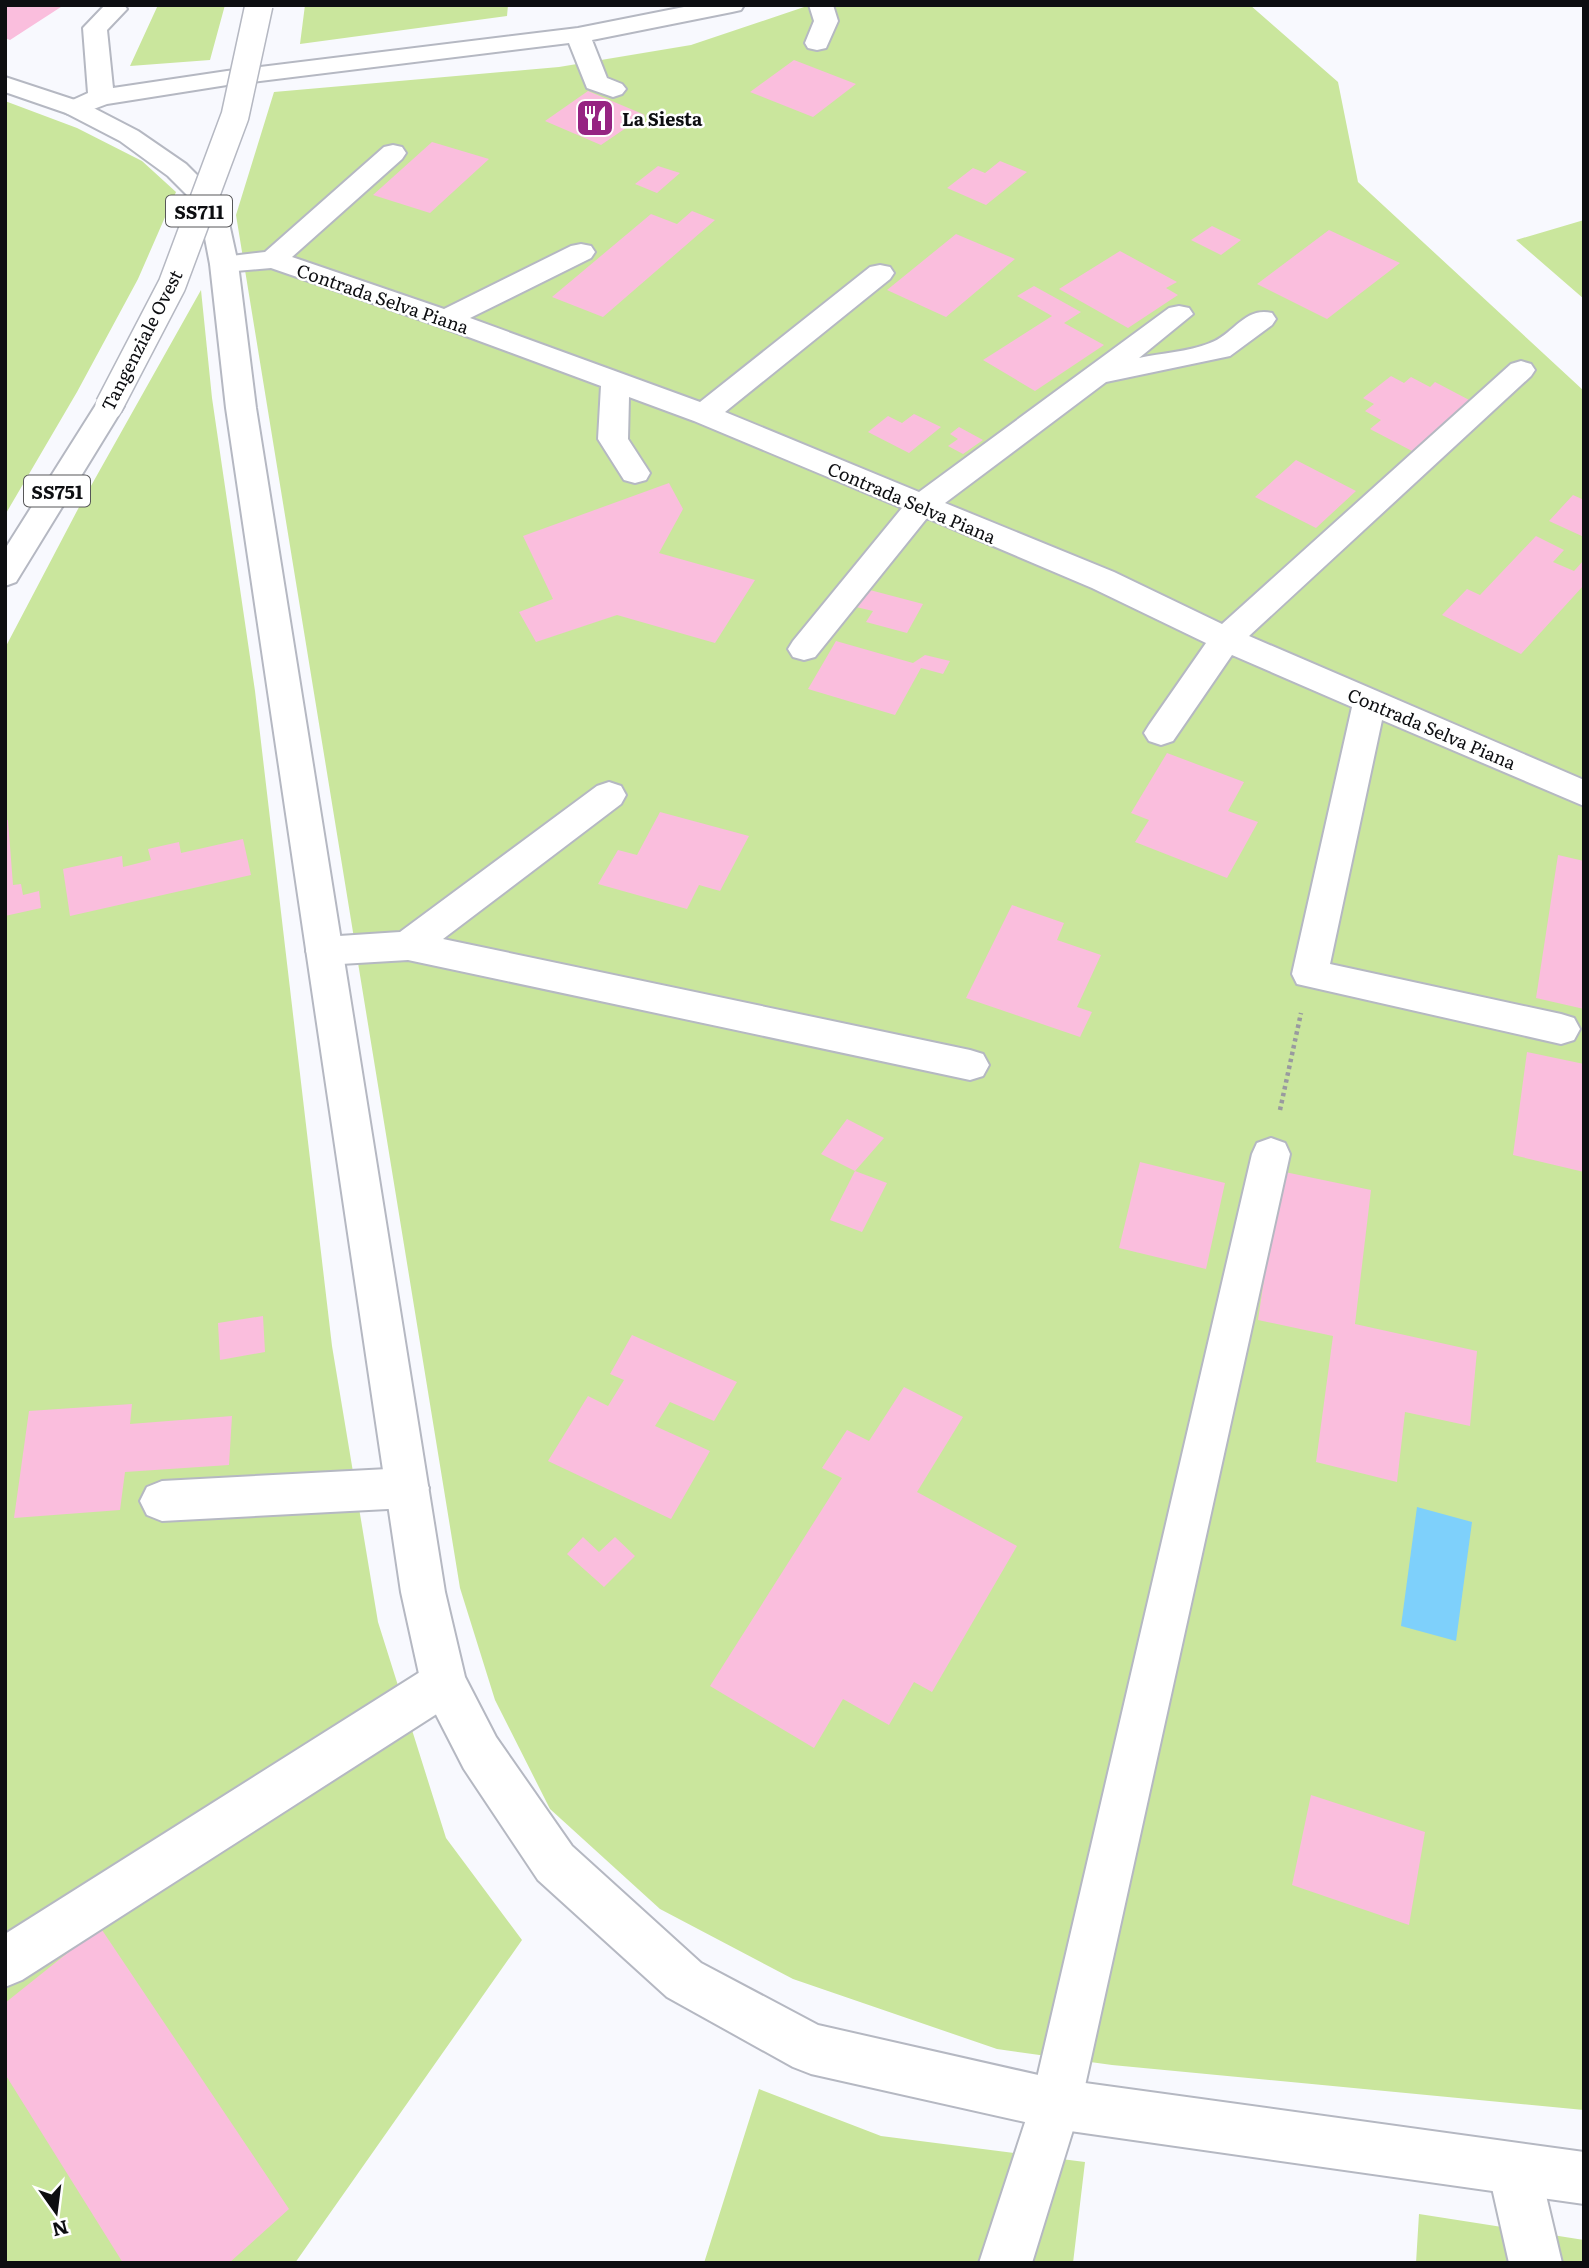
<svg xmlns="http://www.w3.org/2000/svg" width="1589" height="2268" viewBox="0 0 1589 2268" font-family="Literata,serif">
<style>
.green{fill:#cae69d}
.water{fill:#7ed0fb}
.building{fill:#fabedd}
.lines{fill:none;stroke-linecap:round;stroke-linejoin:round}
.minor-casing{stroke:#b5b8c2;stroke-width:4}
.major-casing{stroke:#b5b8c2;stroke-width:4}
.path{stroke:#999a9f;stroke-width:4.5;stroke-dasharray:3.5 3.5;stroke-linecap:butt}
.minor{fill:#fff;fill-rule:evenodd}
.major{fill:#fff;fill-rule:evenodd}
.major-bridge-casing{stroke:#b5b8c2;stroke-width:30;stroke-linecap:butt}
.major-bridge{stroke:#fff;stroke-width:27}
.labels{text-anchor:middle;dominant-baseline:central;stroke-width:5;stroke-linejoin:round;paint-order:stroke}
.far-poi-label{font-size:18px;font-weight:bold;fill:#0d0e11;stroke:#fff;text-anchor:start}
.far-street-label{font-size:18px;fill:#0d0e11;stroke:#fff}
.shield{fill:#fff;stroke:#565658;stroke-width:2}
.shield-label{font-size:19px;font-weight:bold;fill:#0d0e11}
</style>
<rect width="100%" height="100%" fill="#f8f9fe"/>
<path class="green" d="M158 5H225L210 60 130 66Z
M305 5H508L507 16 300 44Z
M810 5H1250L1338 82 1358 182 1584 391V2110L1112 2065 997 2049 793 1979 660 1909 550 1809 495 1700 460 1588 236 215 274 92 559 67 691 45Z
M5 101 77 128 142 161 176 192 138 279 77 392 5 515Z
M1584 220V299L1516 240Z
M201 290 212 398 255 691 332 1346 378 1622 446 1838 522 1940 295 2263H5V648L78 509Z
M759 2089 881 2136 1085 2162 1073 2263H704Z
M1419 2214 1584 2240V2263H1416Z"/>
<path class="water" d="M1417 1507 1472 1522 1456 1641 1401 1626Z"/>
<path class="building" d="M5 5H64L10 40 5 38Z
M794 60 856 84 813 117 750 92Z
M588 91 645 115 601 145 545 121Z
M432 142 489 159 430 213 373 195Z
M1000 161 1027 172 986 205 947 188 973 168 985 173Z
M658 166 680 173 657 193 635 184Z
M692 211 715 220 603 317 552 297 651 214 677 224Z
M1212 226 1241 240 1221 255 1191 240Z
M1329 230 1400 263 1327 319 1257 284Z
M956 234 1015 259 946 317 887 290Z
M1120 251 1177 282 1166 288 1178 295 1128 328 1059 289Z
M1034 286 1081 312 1064 323 1104 345 1035 391 983 360 1052 316 1017 296Z
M1391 376 1404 383 1411 377 1430 387 1435 382 1473 402 1412 451 1370 429 1381 420 1365 411 1374 404 1363 398Z
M914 414 941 427 909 453 868 432 888 416 902 423Z
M959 427 983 440 963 454 948 446 958 439 950 434Z
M1296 460 1356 491 1316 528 1255 497Z
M669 483 683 509 659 553 755 580 715 643 617 615 536 642 519 612 553 599 523 536Z
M1573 495 1584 500V537L1549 521Z
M1536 536 1564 550 1553 562 1574 571 1584 560V585L1521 654 1442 615 1467 589 1480 595Z
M866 589 923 604 907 633 866 622 873 611 856 607Z
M836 641 913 663 925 655 950 661 943 674 921 668 895 715 808 689Z
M1167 753 1244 782 1228 811 1258 822 1227 878 1135 842 1149 820 1131 813Z
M660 812 749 836 720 891 699 885 687 909 598 884 618 850 637 855Z
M5 820H8L13 885 21 884 23 895 39 891 41 908 5 916Z
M243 839 251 875 70 916 63 869 122 856 123 867 151 860 148 849 179 842 181 853Z
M1558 855 1584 861V1009L1536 998Z
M1012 905 1064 923 1057 940 1101 955 1077 1007 1092 1012 1080 1037 966 998Z
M1527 1052 1584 1064V1172L1513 1155Z
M847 1119 884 1138 855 1171 887 1183 862 1232 830 1220 855 1171 821 1154Z
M1140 1162 1225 1183 1206 1269 1119 1248Z
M1280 1171 1371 1190 1355 1324 1477 1351 1470 1426 1405 1412 1397 1482 1316 1462 1333 1336 1258 1320Z
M263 1316 265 1352 220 1360 218 1323Z
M632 1335 737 1382 714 1421 670 1402 655 1426 710 1451 671 1519 548 1461 588 1396 608 1406 624 1380 610 1374Z
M904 1387 963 1417 917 1492 1017 1546 932 1692 914 1682 889 1725 843 1699 814 1748 710 1686 842 1478 822 1468 847 1430 869 1441Z
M132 1404 130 1424 232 1416 229 1465 125 1472 120 1510 14 1518 29 1411Z
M583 1537 599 1552 615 1537 635 1556 604 1587 567 1554Z
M1311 1795 1425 1832 1409 1925 1292 1885Z
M100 1927 289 2209 229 2263H123L5 2074V2003Z"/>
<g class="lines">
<defs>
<path id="minor" d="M105 5H124L127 9 107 30 113 88 227 71 578 28 694 5H744L741 10 732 12 592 40 607 78 622 84 626 89 622 94 613 97 587 88 569 43 227 85 107 104 75 116 66 113 62 108 66 103 88 93 83 28Z
M809 5H833L838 21 826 48 817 50 808 48 805 43 814 21Z
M393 145 402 147 406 153 402 159 292 257 444 309 571 246 581 244 591 246 595 252 591 258 470 318 700 402 870 267 880 265 890 267 894 273 890 279 725 412 919 492 1169 308 1179 306 1189 308 1193 314 1139 358C1161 353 1188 352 1210 343 1233 335 1245 306 1272 313L1276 319 1272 325 1230 356 1106 382 945 503 1114 572 1222 624 1511 364 1521 361 1531 364 1535 370 1531 376 1249 636 1584 780V806L1382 720 1330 964 1561 1014 1574 1018 1580 1029 1574 1040 1561 1044 1297 984 1292 974 1352 707 1232 655 1173 741 1161 745 1149 741 1144 733 1149 725 1206 643 1092 588 927 518 815 657 804 660 793 657 788 649 793 641 902 508 694 421 629 397 628 439 650 473 646 480 635 483 624 480 598 439 601 386 436 325 271 268 224 272 214 270 210 264 214 258 265 252 384 147Z
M609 782 621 786 626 795 621 804 443 939 970 1050 983 1054 989 1065 983 1076 970 1080 408 960 324 965 311 961 306 951 311 941 324 937 400 932 597 786Z
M1271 1138 1285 1143 1290 1154 1081 2104 1032 2263H979L1031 2104 1252 1154 1257 1143Z
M407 1468 422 1474 429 1488 422 1502 407 1508 162 1521 147 1515 140 1501 147 1487 162 1481Z
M444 1661 460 1667 467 1683 460 1699 22 1980 5 1987V1934L428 1667Z
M1514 2144 1532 2152 1540 2170 1562 2263H1509L1488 2170 1496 2152Z"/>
<path id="major" d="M5 77 84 103 138 131 186 164 221 199 225 205 238 264 256 408 445 1592 465 1677 496 1737 572 1846 701 1963 818 2025 1056 2079 1584 2152V2204L1056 2129 811 2074 793 2067 667 1997 538 1880 464 1769 428 1699 421 1683 401 1592 226 408 210 264 199 207 168 176 120 141 66 113 5 92Z
M109 397 119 400 124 406 16 582 5 586V549L99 400Z"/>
</defs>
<use href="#minor" class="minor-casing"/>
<use href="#major" class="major-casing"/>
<path class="path" d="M1280 1110 1301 1013"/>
<use href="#minor" class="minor"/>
<use href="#major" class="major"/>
<defs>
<path id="major-bridge" d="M109 406 172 285 235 116 259 5"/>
</defs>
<use href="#major-bridge" class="major-bridge-casing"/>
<use href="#major-bridge" class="major-bridge"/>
</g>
<defs>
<symbol id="restaurant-square" viewBox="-11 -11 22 22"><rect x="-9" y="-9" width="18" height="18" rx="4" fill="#962482" stroke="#fff"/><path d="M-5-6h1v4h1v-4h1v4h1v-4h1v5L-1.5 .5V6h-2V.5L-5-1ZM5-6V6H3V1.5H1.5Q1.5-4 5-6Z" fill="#fff"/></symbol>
</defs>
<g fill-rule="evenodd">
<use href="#restaurant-square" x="573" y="96" width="44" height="44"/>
</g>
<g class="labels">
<g class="far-poi-label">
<text x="622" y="118">La Siesta</text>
</g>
<g class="far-street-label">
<text transform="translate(383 298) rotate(19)">Contrada Selva Piana</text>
<text transform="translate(141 340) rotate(-63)">Tangenziale Ovest</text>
<text transform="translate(912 502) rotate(23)">Contrada Selva Piana</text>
<text transform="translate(1432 728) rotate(23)">Contrada Selva Piana</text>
</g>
<g class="shield">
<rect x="166" y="195.5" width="66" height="31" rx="5"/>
<rect x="24" y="475.5" width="66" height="31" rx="5"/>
</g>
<g class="shield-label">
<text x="199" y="211">SS711</text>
<text x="57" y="491">SS751</text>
</g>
</g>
<rect width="1589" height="2268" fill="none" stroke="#0d0e11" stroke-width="14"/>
<g transform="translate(56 2212) rotate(166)" stroke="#ffffff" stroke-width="5" paint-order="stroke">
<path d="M0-5L12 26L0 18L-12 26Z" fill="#0d0e11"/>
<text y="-10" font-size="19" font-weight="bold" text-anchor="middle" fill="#0d0e11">N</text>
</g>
</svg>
